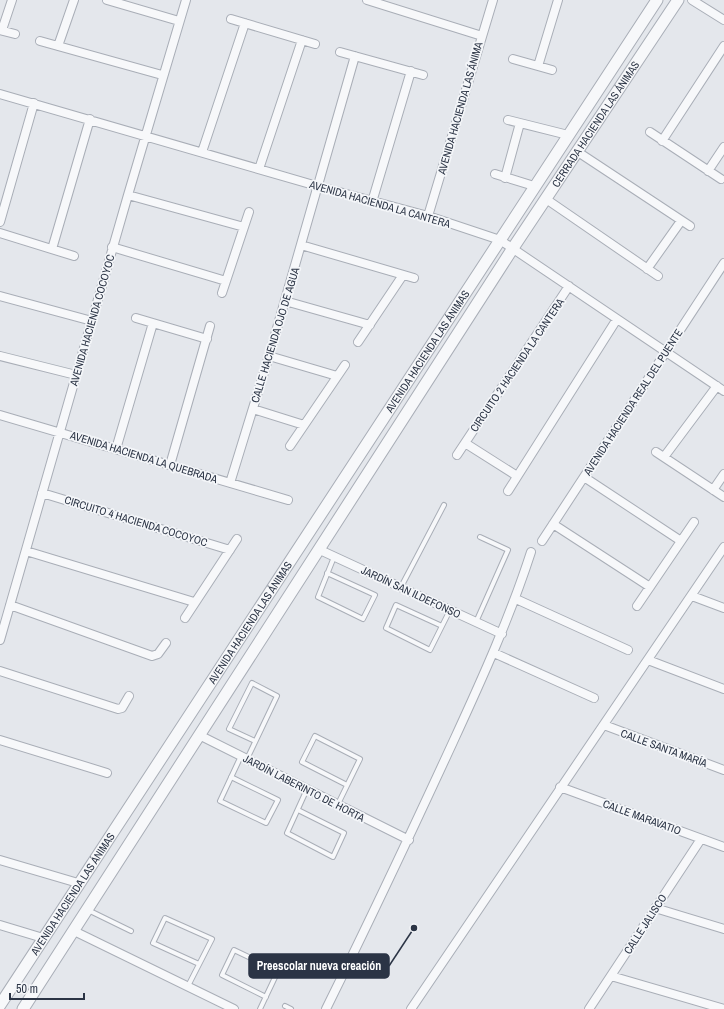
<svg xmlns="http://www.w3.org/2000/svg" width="724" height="1009" viewBox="0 0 724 1009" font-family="'Archivo Narrow',sans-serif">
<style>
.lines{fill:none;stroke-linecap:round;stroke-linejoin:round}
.service-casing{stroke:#a9aeb7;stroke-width:6}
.minor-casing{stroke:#a9aeb7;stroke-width:10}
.tertiary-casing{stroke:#a9aeb7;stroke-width:13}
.service{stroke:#f7f8fa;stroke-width:4}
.minor{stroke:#f7f8fa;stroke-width:8}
.tertiary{stroke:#f7f8fa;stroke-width:11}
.labels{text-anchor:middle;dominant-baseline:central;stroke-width:3.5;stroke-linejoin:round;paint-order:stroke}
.street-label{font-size:11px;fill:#2b3445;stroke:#f4f6f9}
.leader{fill:none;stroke:#2b3445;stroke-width:1.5}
.callout-dot{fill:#2b3445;stroke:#f4f6f9;stroke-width:1.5}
.callout{fill:#2b3445;stroke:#2b3445;stroke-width:1.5}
.callout-label{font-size:12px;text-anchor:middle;font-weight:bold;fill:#fff}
</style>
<rect width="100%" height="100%" fill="#e4e7ec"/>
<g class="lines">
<defs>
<path id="service" d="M327 573 375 595 363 619 318 597 334 557
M401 587 444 505
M476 622 508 550 480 537
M442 626 396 605 386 628 430 650 450 610
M247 759 277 696 252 683 229 729 255 741
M231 777 278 800 266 823 220 801 241 756
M338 804 360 759 315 736 302 762 347 785
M298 810 344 833 333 857 287 833 307 789
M88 910 131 931
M188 986 212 939 165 918 153 943 199 964
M285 1006 291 1009
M260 1009 278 971 234 950 222 975 266 997"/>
<path id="minor" d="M107 0 179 21
M367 0 482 36
M692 0 724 20
M231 19 315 44
M0 30 15 34
M2 30 12 0
M40 41 162 75
M58 46 74 0
M340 52 423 75
M513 59 552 70
M538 66 558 0
M0 94 317 186 428 216 500 240 724 391
M508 120 568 135
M650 132 721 179
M662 141 724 46
M202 152 245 23
M578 152 690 226
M259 169 302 40
M708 171 724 147
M495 174 534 186
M505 178 520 123
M128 195 244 227
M546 199 658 276
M372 202 411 71
M428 216 493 0
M0 222 34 103
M0 233 74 256
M301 245 414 278
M112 247 226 281
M52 249 90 119
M647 269 681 221
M222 293 249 212
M0 296 92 321
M285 301 370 325
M136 318 207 339
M358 342 403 275
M0 356 76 375
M269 356 337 376
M253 409 304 425
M0 415 288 500
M465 443 517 476
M290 446 345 365
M116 449 153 323
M656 452 724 497
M457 455 569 286
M664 457 717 386
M170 465 210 326
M584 477 681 541
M230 483 269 356 355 56
M713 490 724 474
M508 491 617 319
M42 493 230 550
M553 524 650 587
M542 541 724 263
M320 550 502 634
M26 551 194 602
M692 596 724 608
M516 599 628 650
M10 605 152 656 158 654 166 643
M637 606 694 522
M185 618 237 539
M0 640 128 195 186 0
M494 653 594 698
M648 660 724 689
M0 671 118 709 122 708 129 696
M604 725 724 770
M199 735 409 840
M0 740 107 773
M560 787 724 847
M0 860 78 883
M655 908 724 929
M0 925 43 938
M74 931 234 1009
M611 976 724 1009
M326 1009C370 920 412 831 453 742 482 679 510 617 531 552
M411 1009 724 547
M589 1009 701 839"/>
<g id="tertiary">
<path id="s1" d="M0 1005 657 0"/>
<path id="s2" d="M23 1009 513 248 678 0"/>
</g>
</defs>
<use href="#service" class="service-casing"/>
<use href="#minor" class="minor-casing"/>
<use href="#tertiary" class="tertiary-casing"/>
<use href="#service" class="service"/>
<use href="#minor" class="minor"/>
<use href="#tertiary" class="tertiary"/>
</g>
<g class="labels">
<g class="street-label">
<text transform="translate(460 108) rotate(-74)">AVENIDA HACIENDA LAS ÁNIMA</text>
<text stroke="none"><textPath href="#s2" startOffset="1054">CERRADA HACIENDA LAS ÁNIMAS</textPath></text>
<text transform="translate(380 204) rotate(16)">AVENIDA HACIENDA LA CANTERA</text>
<text transform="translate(92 320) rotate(-74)">AVENIDA HACIENDA COCOYOC</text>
<text transform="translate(275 335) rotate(-73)">CALLE HACIENDA OJO DE AGUA</text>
<text stroke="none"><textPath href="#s1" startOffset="781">AVENIDA HACIENDA LAS ÁNIMAS</textPath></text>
<text transform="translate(517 365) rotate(-56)">CIRCUITO 2 HACIENDA LA CANTERA</text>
<text transform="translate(633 402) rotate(-57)">AVENIDA HACIENDA REAL DEL PUENTE</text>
<text transform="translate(144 457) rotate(17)">AVENIDA HACIENDA LA QUEBRADA</text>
<text transform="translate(136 521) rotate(17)">CIRCUITO 4 HACIENDA COCOYOC</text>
<text transform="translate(411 592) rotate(25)">JARDÍN SAN ILDEFONSO</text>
<text stroke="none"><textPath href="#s1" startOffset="457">AVENIDA HACIENDA LAS ÁNIMAS</textPath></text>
<text transform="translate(664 748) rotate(20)">CALLE SANTA MARÍA</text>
<text transform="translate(304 788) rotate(27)">JARDÍN LABERINTO DE HORTA</text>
<text transform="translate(642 817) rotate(20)">CALLE MARAVATIO</text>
<text stroke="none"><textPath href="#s1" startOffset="133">AVENIDA HACIENDA LAS ÁNIMAS</textPath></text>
<text transform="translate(645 924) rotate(-57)">CALLE JALISCO</text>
</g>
</g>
<path class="leader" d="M414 928L389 966"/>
<circle class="callout-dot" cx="414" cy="928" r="4"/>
<rect class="callout" x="249" y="954" width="140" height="24" rx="4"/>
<g class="callout-label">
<text x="319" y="970">Preescolar nueva creación</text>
</g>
<path d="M10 993v6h74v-6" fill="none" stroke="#2b3445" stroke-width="2"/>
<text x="16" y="993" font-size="12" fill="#2b3445" stroke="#f4f6f9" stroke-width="3" paint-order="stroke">50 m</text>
</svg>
